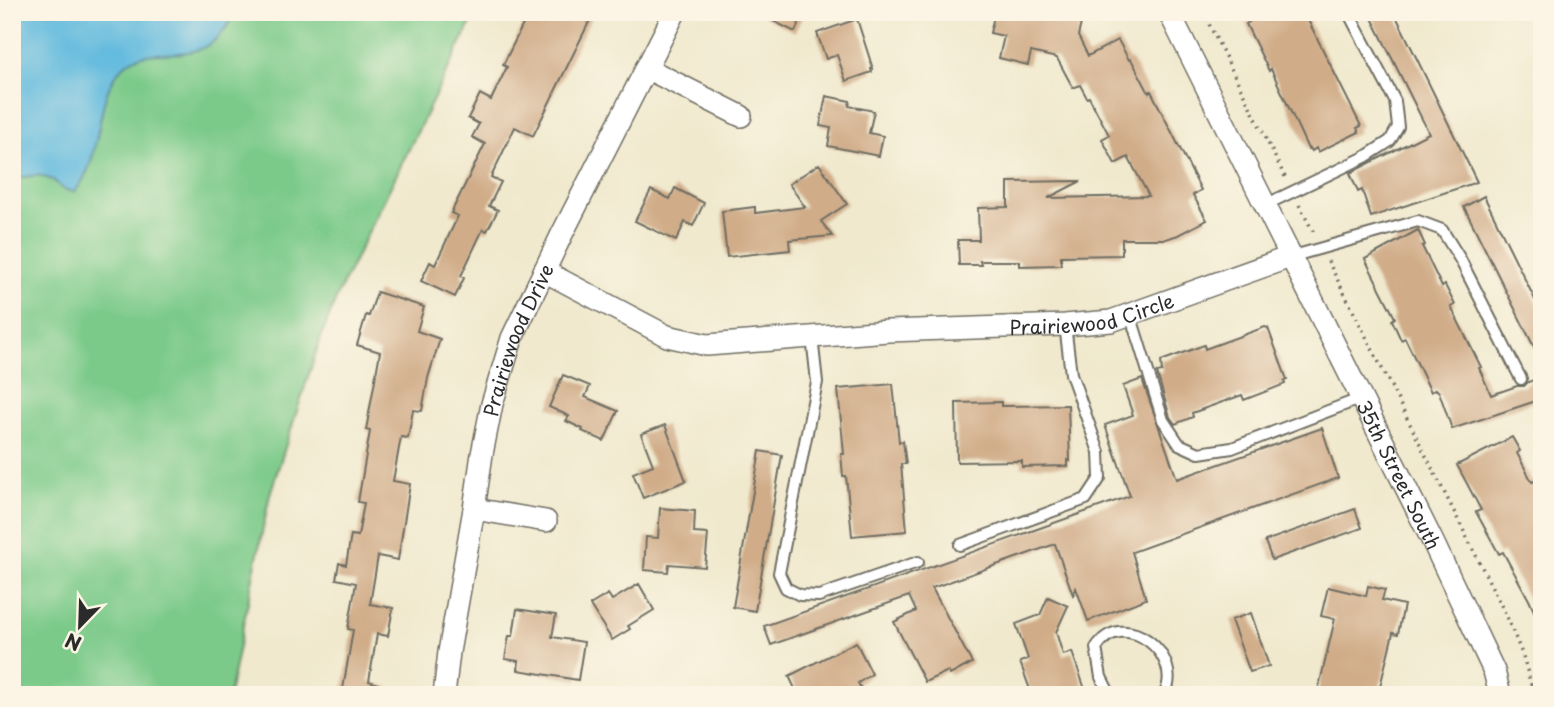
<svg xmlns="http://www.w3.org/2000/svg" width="1554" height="707" viewBox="0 0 1554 707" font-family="'Playpen Sans',sans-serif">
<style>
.green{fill:#7bca8a;stroke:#537a5a;stroke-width:2}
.water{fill:#61bade;stroke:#467284;stroke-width:2}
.building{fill:#d0ac88}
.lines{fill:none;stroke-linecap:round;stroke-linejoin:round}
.service-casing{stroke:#706e64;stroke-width:14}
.minor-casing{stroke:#706e64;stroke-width:24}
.path{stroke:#706e64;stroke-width:3.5;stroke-dasharray:2 5;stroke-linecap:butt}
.service{stroke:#fff;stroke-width:10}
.minor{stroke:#fff;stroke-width:21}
.labels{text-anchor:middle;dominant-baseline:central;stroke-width:7;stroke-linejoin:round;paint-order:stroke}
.street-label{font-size:19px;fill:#2b2b2b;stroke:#fcf5e5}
</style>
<rect width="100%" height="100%" fill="#fcf5e5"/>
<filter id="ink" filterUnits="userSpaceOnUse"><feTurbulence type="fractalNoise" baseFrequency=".0143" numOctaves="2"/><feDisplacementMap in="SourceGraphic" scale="14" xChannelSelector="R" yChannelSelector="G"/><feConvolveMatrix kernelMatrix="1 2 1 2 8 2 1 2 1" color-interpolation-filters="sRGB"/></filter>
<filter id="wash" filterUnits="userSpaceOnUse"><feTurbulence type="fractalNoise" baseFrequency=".00686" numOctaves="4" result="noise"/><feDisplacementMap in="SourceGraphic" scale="28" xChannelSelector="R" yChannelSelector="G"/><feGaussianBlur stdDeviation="1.57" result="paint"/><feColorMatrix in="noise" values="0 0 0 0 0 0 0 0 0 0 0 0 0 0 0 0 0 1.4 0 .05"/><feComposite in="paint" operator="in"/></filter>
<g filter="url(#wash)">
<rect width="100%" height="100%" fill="#f0e9ce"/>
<path class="green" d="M12 12H476L338 294 321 337 270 494 229 695H12Z"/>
<path class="water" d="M12 12H235C215 52 197 53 156 54 144 55 135 56 126 64 91 92 107 157 74 192L63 189 53 180 38 175 12 179Z"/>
<g id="blocks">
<path class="building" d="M529 12H594L533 136 515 127 491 177 501 182 489 206 498 210 487 231 483 229 461 276 464 278 455 297 421 281 430 262 435 265 458 216 451 213 485 144 472 137 479 124 468 118 480 94 491 100 507 67 503 65Z
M755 12H804L795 32Z
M995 12H1014L1039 18 1040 14 1059 19 1060 12 1083 15 1078 36 1088 56 1118 40 1129 60 1131 59 1149 93 1151 91 1201 190 1193 195 1207 220 1178 235 1166 239H1122V255L1061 256V265L1020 266V261H980L981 265H959L958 240H979L978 208 1008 207V182L1081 181 1048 198 1149 196 1128 157 1115 164 1102 139 1109 135 1089 97 1087 98 1080 85 1073 88 1057 58 1031 52 1028 65 999 58 1004 36 990 33Z
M1250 12H1304L1361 126 1357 128 1359 132 1318 152 1316 148 1312 151 1310 148 1308 149 1271 69 1269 71 1246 24 1253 19Z
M1369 12H1394L1477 182 1371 217 1362 190 1358 192 1350 173 1429 133Z
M857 19 873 69H871L872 72 846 81 837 55 826 59 817 33Z
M826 96 850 101 849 106 874 111 869 133 883 136 879 156 828 146 831 128 820 126Z
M819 164 847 204 821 221 832 236 789 240 790 250 727 257 722 211 755 207V213L805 207 789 184Z
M675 188 704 203 693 226 685 222 676 241 635 221 651 190 670 199Z
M1484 196 1542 314V363L1464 207Z
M1418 230 1425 245 1422 246 1442 287 1445 285 1455 305 1451 307 1481 367 1479 368 1491 395 1517 386H1524L1528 382 1542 377V399L1452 429 1439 392 1436 389 1431 392 1405 338 1401 340 1392 320 1395 318 1365 259Z
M377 292 424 307 417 331 440 339 428 378 422 411 413 410 408 438 401 437 393 481 410 484 398 560 378 556 370 604 393 608 388 636 377 634 369 681 401 692V695H342L353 630 348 629 356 583 336 579 339 563 346 565 351 535 358 536 364 503 358 502 370 431 366 430 380 352 357 345 366 315 369 316Z
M1265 327 1268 328 1287 380 1284 381 1285 384 1244 400 1242 395 1192 413 1193 417 1175 424 1170 417 1157 373 1162 372 1161 361 1204 345 1205 349Z
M563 375 590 386 585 397 618 411 604 441 582 431 583 429 566 421 569 416 549 407Z
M1142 379 1177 479 1322 428 1338 478 1132 552 1146 599 1088 621 1076 588 1073 595 1055 544 932 588 972 663 950 675 948 671 925 682 894 622 916 611 909 596 771 645 764 626 1130 496 1105 425 1133 415 1123 386Z
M893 384 899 442 903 441 906 464H901L907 531 852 536 846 476H843L841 454H844L838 389Z
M1001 402V406L1068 405 1070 461 1068 460V466L1022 467V461L957 462 956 403Z
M665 425 686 481 643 498 633 473 653 465 641 434Z
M1512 437 1520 451 1517 453 1532 482 1535 481 1542 493V629L1529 600 1503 552 1499 554 1476 512 1481 510 1457 465Z
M760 451 782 455 755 611 733 607Z
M660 508 695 511 694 533 708 534 705 567 669 564 668 572 644 570 646 537 658 538Z
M1355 509 1362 528 1272 560 1265 541Z
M639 584 654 610 628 626 630 629 612 640 590 605 608 594 612 600Z
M1368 586 1385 590 1382 600 1404 605 1398 634 1393 633 1378 695H1317L1335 619 1321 616 1328 587 1366 596Z
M1048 597 1068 606 1056 632 1063 655 1072 652 1087 695H1032L1020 662 1028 659 1016 624 1040 615Z
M517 609 556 615 552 637 584 642 578 680 518 670 519 661 505 659 509 636H513Z
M1251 613 1269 666 1250 672 1231 620Z
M856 642 872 674 858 683 862 690 852 695H798L789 676Z"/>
</g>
</g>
<g filter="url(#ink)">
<use href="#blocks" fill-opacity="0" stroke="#706e64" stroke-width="2"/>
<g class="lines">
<defs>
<path id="service" d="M1265 205 1365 157 1390 141 1398 127 1395 101 1348 12
M1290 257 1418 221 1442 230 1460 259 1521 379
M1130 314 1163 420 1179 444 1199 453 1232 448 1362 398
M812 337 817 382 779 573 786 588 800 595 819 596 918 562
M960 545 1086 499 1100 478 1099 452 1071 374 1065 325
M1110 695 1101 677 1096 648C1123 605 1186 656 1164 695"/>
<g id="minor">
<path id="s1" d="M1167 12 1172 18 1433 542 1494 671 1500 695"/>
<path d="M646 68 741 116"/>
<path id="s2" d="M544 271 667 336 707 345 888 331 1065 325 1111 321 1290 257"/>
<path d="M474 509 546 521"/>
<path id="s3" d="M444 695 449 652 474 509 482 454 492 404 512 338 562 234 675 12"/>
</g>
</defs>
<use href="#service" class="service-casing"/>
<use href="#minor" class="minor-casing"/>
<path class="path" d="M1203 12 1286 179
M1299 205 1315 235
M1328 261 1507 617 1523 656 1534 695"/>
<use href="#service" class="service"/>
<use href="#minor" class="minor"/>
</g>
</g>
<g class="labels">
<g class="street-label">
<text stroke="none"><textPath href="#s2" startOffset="567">Prairiewood Circle</textPath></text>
<text stroke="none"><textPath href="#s3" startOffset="364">Prairiewood Drive</textPath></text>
<text stroke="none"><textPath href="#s1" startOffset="518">35th Street South</textPath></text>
</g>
</g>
<rect width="1554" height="707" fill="none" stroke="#fcf5e5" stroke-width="42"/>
<g transform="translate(80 626) rotate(203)" stroke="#fcf5e5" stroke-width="5" paint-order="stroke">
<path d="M0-5L12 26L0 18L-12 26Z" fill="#2b2b2b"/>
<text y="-10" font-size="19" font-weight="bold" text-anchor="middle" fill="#2b2b2b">N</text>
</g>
</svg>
